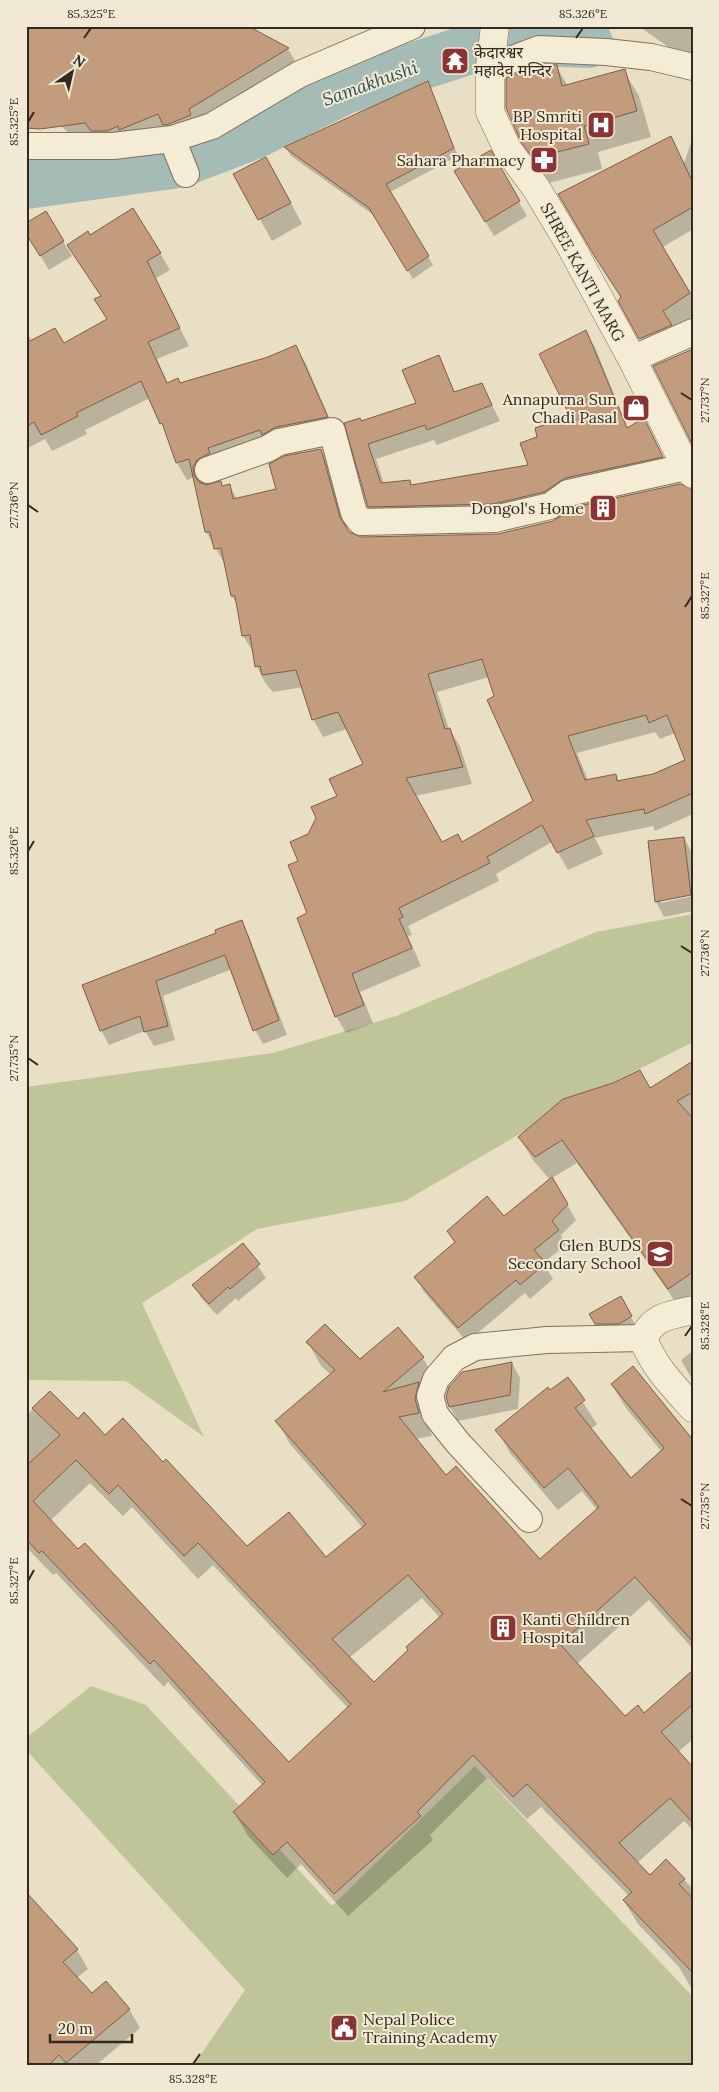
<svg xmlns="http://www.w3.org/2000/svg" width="719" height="2092" viewBox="0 0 719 2092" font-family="Lora,'Noto Sans Devanagari',serif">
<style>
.green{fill:#bfc599}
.shadow{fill:#0003;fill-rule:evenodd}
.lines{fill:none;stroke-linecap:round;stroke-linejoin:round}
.river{stroke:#a5bcb6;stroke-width:50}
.building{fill:#c39c7e;stroke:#7e5d45;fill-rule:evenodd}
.minor-casing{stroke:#81715c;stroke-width:28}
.tertiary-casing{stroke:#81715c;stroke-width:29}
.minor{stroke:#f5ecd6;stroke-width:26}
.tertiary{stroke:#f5ecd6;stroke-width:28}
.ticks{fill:none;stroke:#33291f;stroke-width:2}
.labels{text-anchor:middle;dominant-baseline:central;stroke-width:4;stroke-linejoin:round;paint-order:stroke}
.poi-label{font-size:16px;fill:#33291f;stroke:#f1e9d3;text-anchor:end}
.street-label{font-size:16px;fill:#33291f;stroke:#f1e9d3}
.water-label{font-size:18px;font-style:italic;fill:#305150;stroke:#f1e9d3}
.neatline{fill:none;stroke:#33291f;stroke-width:2}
.ticks-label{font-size:12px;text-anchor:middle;fill:#33291f}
</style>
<rect width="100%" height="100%" fill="#e9dfc4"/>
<path class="green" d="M693 914V1042L578 1100 405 1201 257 1229 142 1303 204 1437 126 1381 26 1380V1087L273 1053 396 1016 596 932Z
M91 1686 146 1705 332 1906 475 1766 693 1997V2066H193L245 1990 26 1750V1738Z"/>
<path class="shadow" d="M517 26H545L546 37 524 39Z
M642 26H693V64L644 30Z
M288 49 299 68 199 129 79 144 26 90Z
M556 66 568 86 624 71 639 96 651 137 598 152 602 169 549 183 523 141Z
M427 83 458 156 390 192 433 265 413 279 375 216 291 156 286 148Z
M670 137 684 163 693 137V229L663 247 691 293 693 292V337L650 356 620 301 622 299 559 194Z
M490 152 527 216 494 236 464 186Z
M235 174 278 179 302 224 272 241Z
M46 213 72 256 49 270 26 232Z
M90 236 160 253 170 270 155 279 189 346 157 359 168 384H180L269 358 296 347 306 364 336 434 206 477 203 485 220 483 223 487 229 485 237 499 277 490 321 450 330 467 348 531 361 538 498 535 693 499V814L655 831 653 826 595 838 603 854 568 870 552 842 496 874 499 881 408 926 412 935 408 936 421 966 360 992 373 1023 346 1033 336 1016 308 914 300 862 309 835 365 765 347 729 323 737 313 719 303 687 273 692 266 684 257 667 254 653 243 636 238 606 232 596 226 566 206 532 194 477 187 480 177 463 167 432 150 398 85 430 87 434 52 451 45 439 26 449V330L32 342 63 344 108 320ZM489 677 535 802 462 844H442L415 796 472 784 460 746 449 729 437 692ZM655 732 660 739 675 733 687 761 654 775 619 782 616 775 588 780 577 753Z
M586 332 595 347 628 429 643 420 671 472 553 507 378 522 369 506 361 422 418 404 438 356 455 392 482 385 500 421 437 445 434 440 376 459 384 484 410 481 412 486 530 466 539 438 571 417Z
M684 838 692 853 693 893 661 900V903L693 896V911L664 917 656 902 649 842Z
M241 922 249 936 287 1035 263 1044 255 1030 232 969 163 996 175 1040 154 1046 145 1031 109 1045 101 1030 83 986 218 934Z
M693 1063V1304L682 1311 577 1163 552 1178 576 1220 561 1235 566 1245 543 1263 553 1279 530 1299 525 1293 467 1342 424 1292 416 1277 504 1218 550 1180 533 1160 519 1137 650 1089Z
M243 1245 266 1278 238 1301 236 1298 217 1315 201 1298 194 1285Z
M620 1298 639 1331 605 1338 591 1314Z
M308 1342 360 1361 423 1358 436 1381 428 1424 432 1436 415 1439 446 1477 540 1561 597 1510 582 1491 558 1510 510 1453 497 1430 568 1379 597 1424 591 1429 631 1480 662 1452 626 1408 612 1385 693 1441V1649L649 1600 577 1664 625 1718 644 1715 693 1671V1739L678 1752 693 1769V1830L684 1821 637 1863 650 1876 666 1861 693 1889V1991L679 1967 638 1924 624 1901 629 1896 541 1807 527 1819 487 1778 430 1835 433 1840 348 1916 301 1864 287 1878 248 1836 234 1812 263 1786 168 1682 164 1687 56 1573 53 1575 26 1547V1416L50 1392 78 1420 105 1436 163 1463 247 1548 326 1559 363 1528 290 1444 277 1421 331 1375 321 1366ZM90 1483 123 1516 132 1507 198 1579 213 1565 348 1708 289 1764 50 1521ZM422 1598 440 1618 374 1684 349 1658Z
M693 1351V1381L681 1360Z
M512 1363 520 1378 518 1409 458 1421 450 1407Z
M26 1894 77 1950 88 1969 77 1978 92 1995 129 2009 140 2028 95 2066H26Z"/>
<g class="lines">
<path class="river" d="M26 184 179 163 252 135 343 90 477 47 533 41 588 43"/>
</g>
<path class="building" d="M26 26H248L289 48 189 109 191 115 166 125H163L158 114 119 130 118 126 107 131H91L85 123 40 129 26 128Z
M541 64 557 65 562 86 625 69 637 111 584 126 589 144 533 158 521 142 506 108V78Z
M428 81 454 148 386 184 429 256 407 271 369 208 284 147Z
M671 136 693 183V207L653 230 690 293 663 311 672 325 639 339 618 301 621 297 595 257 558 194Z
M491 150 520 201 485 222 454 171Z
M266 157 291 203 258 220 233 174Z
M133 208 161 253 147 261 180 328 148 342 167 383 178 378 180 383 268 357 296 345 328 417 276 427 262 435 260 430 208 448 210 453 197 460 193 467 194 475 199 482 206 485 221 481 222 486 230 484 233 499 276 489 269 464 284 456 321 449 340 517 349 532 361 537 498 534 553 521 574 507 680 484 693 489V793L645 814 644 809 586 820 594 836 557 853 542 825 487 857 490 863 399 908 403 917 399 919 412 948 352 974 364 1005 335 1017 297 918 307 913 288 865 298 861 290 842 308 834 316 818 311 807 337 796 329 779 363 764 338 712 312 720 296 670 262 675 260 666 255 667 250 635 242 636 235 596H231L221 548 214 549 210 532H205L189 459 176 463 162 423 160 424 141 381 76 413 78 416 41 435 34 422 26 427V343L55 328 64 343 107 319 94 299 101 296 67 245 88 231 90 235ZM482 659 494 696 487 700 533 801 462 842 458 834 442 842 406 778 463 767 450 728 445 729 428 674ZM646 715 649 723 667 715 685 760 653 774 617 781 616 774 585 780 568 736Z
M46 211 64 241 40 256 26 234V223Z
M586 330 627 428 644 418 663 457 565 478 544 492 493 504 368 507 344 423 360 418 361 421 416 403 402 370 439 355 454 392 482 383 492 405 427 430 425 425 368 444 381 483 410 480 411 485 528 465 520 443 537 437 535 428 570 416 539 354Z
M693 349V446L653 366Z
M684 837 691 895 655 902 648 841Z
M242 920 279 1020 253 1031 225 955 156 981 168 1026 144 1032 140 1016 100 1031 82 985 216 933 215 930Z
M693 1061V1092L677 1101 693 1118V1272L668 1289 562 1140 535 1157 518 1137 563 1099 613 1083 640 1070 650 1088Z
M552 1177 568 1204 552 1221 559 1230 534 1250 546 1263 520 1285 516 1280 458 1328 414 1277 455 1242 447 1231 487 1196 504 1216Z
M243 1243 260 1264 230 1289 228 1287 209 1304 192 1285Z
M621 1296 632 1316 619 1324H595L589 1314Z
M325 1324 360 1359 398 1327 424 1357 383 1392 419 1382 415 1399 419 1413 399 1417 446 1475 456 1466 540 1559 599 1507 568 1468 544 1488 495 1430 548 1387 550 1390 568 1377 585 1400 575 1408 631 1478 664 1448 611 1384 633 1366 693 1440V1642L635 1577 560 1644 625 1716 638 1705 644 1713 693 1670V1704L661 1732 693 1767V1823L670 1798 619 1843 650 1875 666 1859 685 1879 679 1884 693 1899V1973L623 1900 632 1892 527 1784 513 1797 473 1755 417 1812 421 1816 334 1894 287 1842 273 1855 233 1812 265 1782 154 1660 150 1664 42 1551 39 1553 26 1539V1466L60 1435 32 1408 50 1391 78 1419 84 1412 105 1435 123 1418 163 1462 166 1459 247 1546 289 1512 326 1557 366 1524 275 1421 335 1370 306 1342ZM76 1460 109 1494 118 1485 184 1556 198 1543 351 1704 289 1762 85 1543 78 1549 33 1501ZM408 1575 443 1614 406 1647 408 1650 374 1682 332 1639Z
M512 1362 510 1395 449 1407 446 1397 449 1387 462 1372Z
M26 1892 78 1949 63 1962 92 1993 106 1981 130 2009 66 2063 59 2055 48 2066H26Z"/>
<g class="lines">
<defs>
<path id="minor" d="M490 71 497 65 539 49 606 52 651 57 693 67
M172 139 186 174
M26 146H113L172 139 212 126 300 74 412 26
M632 359 693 332
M208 470 267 449 279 442 332 431 354 513 361 522 495 519 550 506 568 493 686 467
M529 1519 458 1443 435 1414 430 1396 436 1379 454 1358 475 1347 547 1340 643 1338"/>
<path id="tertiary" d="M495 26 490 67V112L508 150 536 188 569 243 632 359 686 467 693 474
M693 1310C669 1316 655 1315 643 1338 653 1366 673 1386 693 1408"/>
</defs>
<use href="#minor" class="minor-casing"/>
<use href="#tertiary" class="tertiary-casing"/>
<use href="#minor" class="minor"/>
<use href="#tertiary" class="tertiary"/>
</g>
<path class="ticks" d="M84 38 91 28M576 38 583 28M28 122 34 112M681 393 692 400M28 505 38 512M685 607 692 596M28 851 34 841M681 946 692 953M28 1058 38 1065M685 1336 692 1326M681 1499 692 1506M28 1581 34 1570M193 2064 200 2054"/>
<defs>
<symbol id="temple-square" viewBox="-11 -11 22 22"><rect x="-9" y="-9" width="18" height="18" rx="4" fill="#8a3533" stroke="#f1e9d3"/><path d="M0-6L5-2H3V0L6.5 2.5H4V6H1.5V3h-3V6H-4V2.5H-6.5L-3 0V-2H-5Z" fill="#fff"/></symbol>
<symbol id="hospital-square" viewBox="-11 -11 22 22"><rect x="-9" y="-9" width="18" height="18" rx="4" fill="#8a3533" stroke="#f1e9d3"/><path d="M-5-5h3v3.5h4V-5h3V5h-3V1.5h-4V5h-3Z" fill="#fff"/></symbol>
<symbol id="pharmacy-square" viewBox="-11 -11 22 22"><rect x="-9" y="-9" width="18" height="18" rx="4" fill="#8a3533" stroke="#f1e9d3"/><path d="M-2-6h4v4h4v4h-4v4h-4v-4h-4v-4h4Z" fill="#fff"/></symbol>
<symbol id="shop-square" viewBox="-11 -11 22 22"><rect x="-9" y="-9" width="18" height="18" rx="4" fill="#8a3533" stroke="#f1e9d3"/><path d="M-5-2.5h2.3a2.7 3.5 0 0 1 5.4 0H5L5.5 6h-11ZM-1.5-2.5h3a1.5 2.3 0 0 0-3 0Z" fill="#fff"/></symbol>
<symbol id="building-square" viewBox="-11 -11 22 22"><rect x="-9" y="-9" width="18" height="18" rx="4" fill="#8a3533" stroke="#f1e9d3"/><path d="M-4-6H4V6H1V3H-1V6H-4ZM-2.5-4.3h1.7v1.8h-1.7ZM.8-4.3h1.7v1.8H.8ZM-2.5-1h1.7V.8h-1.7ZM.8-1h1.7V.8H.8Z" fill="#fff"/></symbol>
<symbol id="school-square" viewBox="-11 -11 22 22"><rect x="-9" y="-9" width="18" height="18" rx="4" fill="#8a3533" stroke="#f1e9d3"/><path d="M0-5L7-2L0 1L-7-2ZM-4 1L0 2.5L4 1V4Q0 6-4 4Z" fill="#fff"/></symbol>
<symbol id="civic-square" viewBox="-11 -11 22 22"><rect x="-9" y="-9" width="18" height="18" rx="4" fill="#8a3533" stroke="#f1e9d3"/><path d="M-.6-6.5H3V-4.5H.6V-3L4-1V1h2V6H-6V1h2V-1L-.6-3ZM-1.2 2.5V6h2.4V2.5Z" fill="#fff"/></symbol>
</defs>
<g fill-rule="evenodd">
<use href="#temple-square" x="439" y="45" width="32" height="32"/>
<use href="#hospital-square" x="585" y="109" width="32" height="32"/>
<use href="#pharmacy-square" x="528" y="144" width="32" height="32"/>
<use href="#shop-square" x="620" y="392" width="32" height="32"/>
<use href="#building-square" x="587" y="492" width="32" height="32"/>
<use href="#school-square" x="644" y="1238" width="32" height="32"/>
<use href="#building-square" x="487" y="1612" width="32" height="32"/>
<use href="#civic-square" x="328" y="2012" width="32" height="32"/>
</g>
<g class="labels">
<g class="poi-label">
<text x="474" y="52" text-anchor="start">केदारश्वर<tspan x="474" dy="18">महादेव मन्दिर</tspan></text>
<text x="582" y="116">BP Smriti<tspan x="582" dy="18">Hospital</tspan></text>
<text x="525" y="160">Sahara Pharmacy</text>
<text x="617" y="399">Annapurna Sun<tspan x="617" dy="18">Chadi Pasal</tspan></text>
<text x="584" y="508">Dongol's Home</text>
<text x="641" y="1245">Glen BUDS<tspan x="641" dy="18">Secondary School</tspan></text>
<text x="522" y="1619" text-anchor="start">Kanti Children<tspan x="522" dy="18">Hospital</tspan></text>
<text x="363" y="2019" text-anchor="start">Nepal Police<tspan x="363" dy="18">Training Academy</tspan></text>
</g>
<g class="street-label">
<text transform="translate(583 272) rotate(61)">SHREE KANTI MARG</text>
</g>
<g class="water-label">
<text transform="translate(370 83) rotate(-20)">Samakhushi</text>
</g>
</g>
<rect width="719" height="2092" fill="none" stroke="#f1e9d3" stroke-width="55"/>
<g transform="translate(72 72) rotate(34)" stroke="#f1e9d3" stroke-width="4" paint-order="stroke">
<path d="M0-4L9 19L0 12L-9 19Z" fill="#33291f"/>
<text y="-8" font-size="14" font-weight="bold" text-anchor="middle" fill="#33291f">N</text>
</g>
<path d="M50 2034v8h82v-8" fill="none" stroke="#33291f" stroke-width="2.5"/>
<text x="58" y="2034" font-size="15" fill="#33291f" stroke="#f1e9d3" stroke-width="4" paint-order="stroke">20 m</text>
<rect x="28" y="28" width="664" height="2036" class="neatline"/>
<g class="ticks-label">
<text x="91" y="18">85.325°E</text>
<text x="583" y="18">85.326°E</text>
<text transform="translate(14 122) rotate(-90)" y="4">85.325°E</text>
<text transform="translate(705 400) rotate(-90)" y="4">27.737°N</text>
<text transform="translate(14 505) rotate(-90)" y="4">27.736°N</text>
<text transform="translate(705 596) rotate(-90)" y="4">85.327°E</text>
<text transform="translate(14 851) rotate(-90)" y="4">85.326°E</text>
<text transform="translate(705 953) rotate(-90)" y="4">27.736°N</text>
<text transform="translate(14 1058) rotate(-90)" y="4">27.735°N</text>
<text transform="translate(705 1326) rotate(-90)" y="4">85.328°E</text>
<text transform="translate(705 1506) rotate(-90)" y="4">27.735°N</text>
<text transform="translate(14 1581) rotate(-90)" y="4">85.327°E</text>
<text x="193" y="2083">85.328°E</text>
</g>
</svg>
